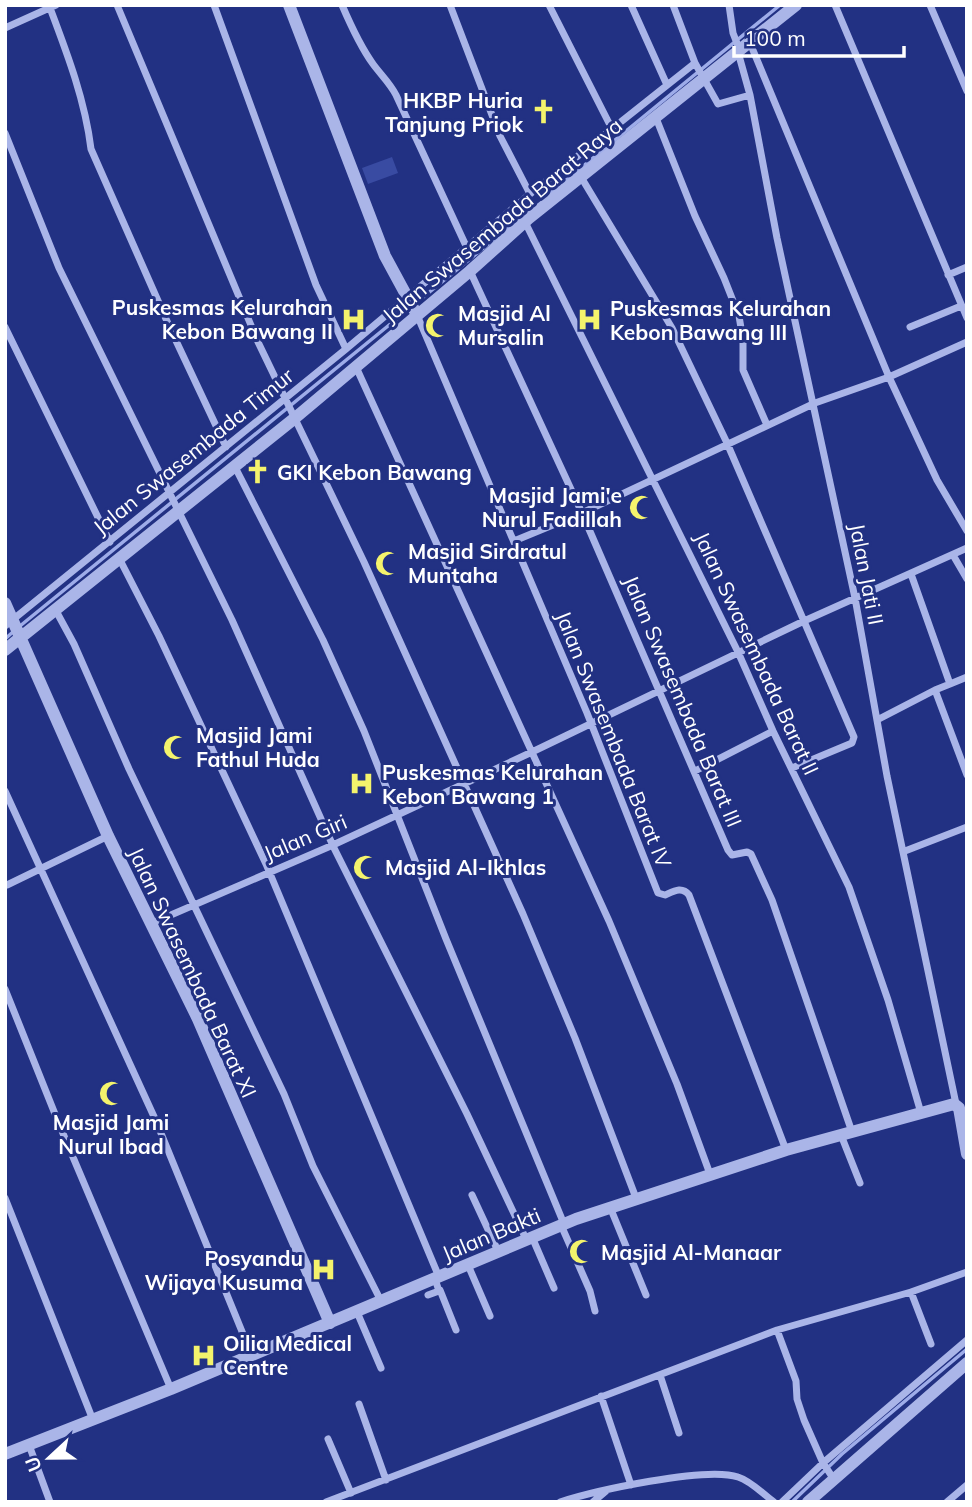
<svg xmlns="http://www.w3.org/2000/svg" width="972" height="1507" viewBox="0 0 972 1507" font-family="Mulish,sans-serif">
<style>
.pitch{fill:#394ba2}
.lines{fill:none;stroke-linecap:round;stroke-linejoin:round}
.stream{stroke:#9eace9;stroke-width:3.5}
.minor{stroke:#aab5e8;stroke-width:7}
.tertiary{stroke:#aab5e8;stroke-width:12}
.labels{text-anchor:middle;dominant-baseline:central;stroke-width:6;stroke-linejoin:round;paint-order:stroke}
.poi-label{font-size:21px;font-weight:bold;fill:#fff;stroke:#223183;text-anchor:start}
.street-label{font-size:21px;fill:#fff;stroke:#223183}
</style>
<rect width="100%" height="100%" fill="#223183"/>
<path class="pitch" d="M392 157 398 173 368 184 362 168Z"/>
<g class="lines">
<path class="stream" d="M543 199 780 5
M416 303 524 215
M20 626 410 308
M5 639 14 631
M792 1502 842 1454 967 1349"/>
<path class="minor" d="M117 5 258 342 364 562 523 914 575 1038 636 1198
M214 5 316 285 346 349
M342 5C351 26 360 46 373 64 381 75 390 83 396 95L467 248
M450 5 500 136 530 194
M549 5 612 129
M631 5 667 85
M673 5 695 63 718 104 750 95
M729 5 733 33 740 51
M835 5 967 318
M930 5 967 91
M50 8C67 53 85 100 91 149L170 328 226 447
M5 28 56 5
M750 43 889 377 937 480 967 531
M738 52 750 95 777 238 855 598 887 776 956 1104
M656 118 695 216 724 278 739 316 743 340V370L767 425
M5 133 59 268 232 620 334 848 467 1114 526 1239
M581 177 672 328 727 443 854 737 852 743 792 768
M525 222 738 652 773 731 849 887 888 1000 921 1113
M470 271 582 513 728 850 732 855 747 852 751 854 772 900 852 1132
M948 275 967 267
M417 315 587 713 658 893 665 895C674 891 682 886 689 895L786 1150
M5 327 110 542
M910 327 961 306
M356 367 609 921 677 1084 710 1174
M235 467 323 640 364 731 446 939 564 1224
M514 541 582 513 815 403 889 377 967 342
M953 555 967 579
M119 558 159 636 266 864 439 1277
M911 574 950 684 935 690 967 775
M55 609 74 644 129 769 284 1094 313 1166 381 1301
M5 626 346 349 530 194 695 63
M950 684 967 677
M877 720 935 690
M695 771 773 731
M5 791 156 1121 252 1356
M905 851 967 827
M7 885 108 836
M150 924 333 845 532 752 804 621 967 548
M5 989 59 1124 171 1389
M841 1135 860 1183
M472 1195 498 1251
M5 1198 93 1420
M610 1207 646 1295
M561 1225 590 1291 595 1311
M532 1237 554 1288
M468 1265 490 1316
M440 1290 456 1330
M911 1292 931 1344
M428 1295 439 1291 435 1279
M357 1312 381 1368
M777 1330 796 1381 797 1399 804 1420 823 1463 833 1478
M660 1375 679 1433
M601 1396 631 1485
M359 1404 386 1480
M328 1439 351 1493
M29 1445 50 1502
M326 1502 777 1330 911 1292 967 1272
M560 1502C594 1491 706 1466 738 1477 751 1481 763 1494 774 1502
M593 1502 606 1491
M782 1502 823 1463 967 1340
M947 1502 967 1485"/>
<path class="tertiary" d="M289 5 385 256 417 315
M5 603 108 836 198 1019 330 1323
M5 650 295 418 470 271 529 218 796 5
M5 1454 171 1389 576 1219 786 1150 954 1104 959 1108 967 1154
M808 1502 967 1363"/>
</g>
<defs>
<symbol id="church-bare" viewBox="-9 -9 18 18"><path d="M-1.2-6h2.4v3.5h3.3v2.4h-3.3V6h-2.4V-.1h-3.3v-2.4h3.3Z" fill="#f4f36c" stroke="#223183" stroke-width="2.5" paint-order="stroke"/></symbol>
<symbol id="hospital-bare" viewBox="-9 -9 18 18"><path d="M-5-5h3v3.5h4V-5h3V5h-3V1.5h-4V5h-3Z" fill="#f4f36c" stroke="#223183" stroke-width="2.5" paint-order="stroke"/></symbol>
<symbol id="mosque-bare" viewBox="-9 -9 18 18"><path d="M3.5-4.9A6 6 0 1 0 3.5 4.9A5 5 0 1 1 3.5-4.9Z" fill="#f4f36c" stroke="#223183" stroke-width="2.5" paint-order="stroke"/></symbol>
</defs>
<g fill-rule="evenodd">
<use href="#church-bare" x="526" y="94" width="35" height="35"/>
<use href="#hospital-bare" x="336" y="302" width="35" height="35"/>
<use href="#hospital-bare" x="572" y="302" width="35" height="35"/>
<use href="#mosque-bare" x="420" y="308" width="35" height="35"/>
<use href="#church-bare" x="240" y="454" width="35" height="35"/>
<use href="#mosque-bare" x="624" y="490" width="35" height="35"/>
<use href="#mosque-bare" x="370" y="546" width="35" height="35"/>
<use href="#mosque-bare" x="158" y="730" width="35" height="35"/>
<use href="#hospital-bare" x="344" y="766" width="35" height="35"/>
<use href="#mosque-bare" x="348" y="850" width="35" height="35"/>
<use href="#mosque-bare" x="94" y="1076" width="35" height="35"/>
<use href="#mosque-bare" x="564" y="1234" width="35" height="35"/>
<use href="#hospital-bare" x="306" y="1252" width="35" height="35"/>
<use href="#hospital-bare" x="186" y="1338" width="35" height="35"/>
</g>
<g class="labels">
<g class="poi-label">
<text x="523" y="100" text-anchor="end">HKBP Huria<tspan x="523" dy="24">Tanjung Priok</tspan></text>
<text x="333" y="307" text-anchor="end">Puskesmas Kelurahan<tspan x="333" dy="24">Kebon Bawang II</tspan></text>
<text x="610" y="308">Puskesmas Kelurahan<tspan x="610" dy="24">Kebon Bawang III</tspan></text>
<text x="458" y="313">Masjid Al<tspan x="458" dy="24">Mursalin</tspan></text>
<text x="277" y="472">GKI Kebon Bawang</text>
<text x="622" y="495" text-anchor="end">Masjid Jami'e<tspan x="622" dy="24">Nurul Fadillah</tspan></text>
<text x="408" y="551">Masjid Sirdratul<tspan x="408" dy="24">Muntaha</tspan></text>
<text x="196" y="735">Masjid Jami<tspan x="196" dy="24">Fathul Huda</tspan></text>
<text x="382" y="772">Puskesmas Kelurahan<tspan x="382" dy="24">Kebon Bawang 1</tspan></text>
<text x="385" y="867">Masjid Al-Ikhlas</text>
<text x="111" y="1122" text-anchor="middle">Masjid Jami<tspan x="111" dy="24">Nurul Ibad</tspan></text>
<text x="601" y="1252">Masjid Al-Manaar</text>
<text x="303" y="1258" text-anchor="end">Posyandu<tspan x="303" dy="24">Wijaya Kusuma</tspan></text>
<text x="223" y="1343">Oilia Medical<tspan x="223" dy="24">Centre</tspan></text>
</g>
<g class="street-label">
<text transform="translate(502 220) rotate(-40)">Jalan Swasembada Barat Raya</text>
<text transform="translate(193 451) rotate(-39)">Jalan Swasembada Timur</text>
<text transform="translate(867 574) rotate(79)">Jalan Jati II</text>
<text transform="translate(757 653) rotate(65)">Jalan Swasembada Barat II</text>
<text transform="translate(683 701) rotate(67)">Jalan Swasembada Barat III</text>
<text transform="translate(614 739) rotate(68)">Jalan Swasembada Barat IV</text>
<text transform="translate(305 837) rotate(-23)">Jalan Giri</text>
<text transform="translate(193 972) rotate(65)">Jalan Swasembada Barat XI</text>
<text transform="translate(491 1234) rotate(-23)">Jalan Bakti</text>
</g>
</g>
<rect width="972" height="1507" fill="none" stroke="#ffffff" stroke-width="14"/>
<g transform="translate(49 1458) rotate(248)" stroke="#223183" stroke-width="5" paint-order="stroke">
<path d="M0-5L12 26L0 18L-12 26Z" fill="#ffffff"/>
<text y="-10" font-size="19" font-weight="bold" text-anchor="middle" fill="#ffffff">U</text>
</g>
<path d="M734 46v10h170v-10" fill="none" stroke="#ffffff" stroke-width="3.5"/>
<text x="744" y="46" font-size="21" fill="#ffffff" stroke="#223183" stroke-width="5" paint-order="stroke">100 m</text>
</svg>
